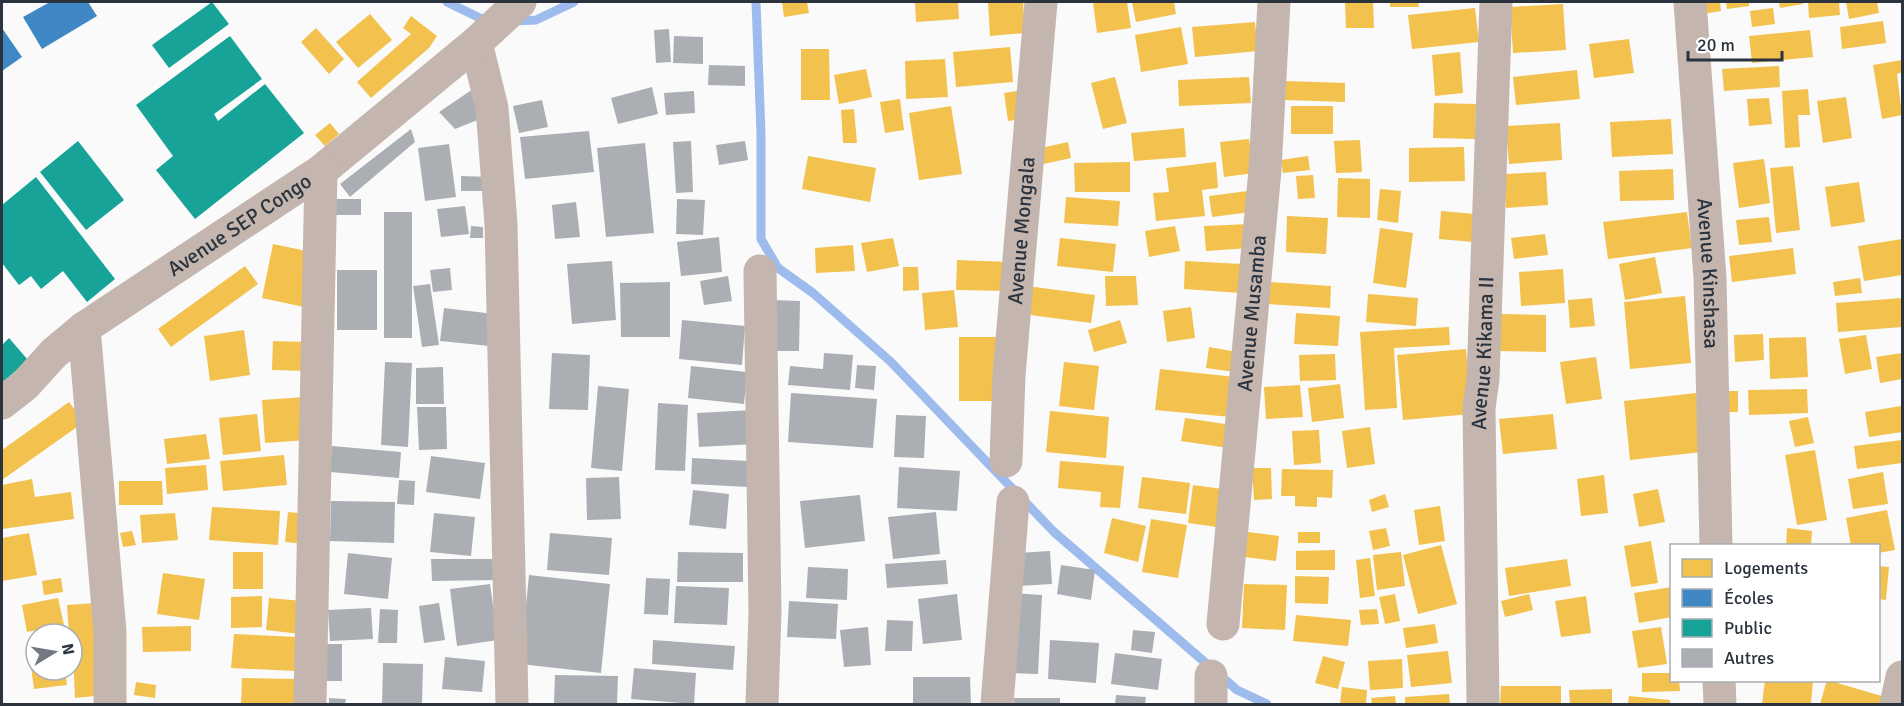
<svg xmlns="http://www.w3.org/2000/svg" width="1904" height="706" viewBox="0 0 1904 706" font-family="Signika,sans-serif">
<style>
.homes{fill:#f2c14e}
.schools{fill:#3f88c5}
.public{fill:#17a398}
.lines{fill:none;stroke-linecap:round;stroke-linejoin:round}
.stream{stroke:#9dbced;stroke-width:9}
.building{fill:#abafb4}
.minor{stroke:#c4b6ae;stroke-width:33}
.labels{text-anchor:middle;dominant-baseline:central;stroke-width:6;stroke-linejoin:round;paint-order:stroke}
.street-label{font-size:21px;fill:#2b333f;stroke:#fff}
</style>
<rect width="100%" height="100%" fill="#fafafa"/>
<path class="homes" d="M782 2H807L809 13 784 17Z
M915 2H958L959 19 916 22Z
M988 2H1023L1025 33 990 36Z
M1093 2H1127L1131 28 1097 33Z
M1132 2H1174L1176 14 1136 22Z
M1345 2H1373L1374 28H1346Z
M1390 2H1418L1419 7H1390Z
M1701 2H1720L1721 11 1703 14Z
M1726 2H1749V6L1727 9Z
M1779 2H1803V4L1780 8Z
M1808 2H1839L1840 15 1809 18Z
M1846 2H1877L1879 13 1849 19Z
M1563 4 1566 50 1513 53 1510 7Z
M1475 8 1479 42 1412 49 1408 15Z
M1773 8 1775 24 1752 27 1750 11Z
M370 14 392 40 358 68 336 42Z
M411 16 437 36 429 48 371 98 357 82 411 34 403 28Z
M1883 21 1886 43 1842 49 1840 27Z
M1255 22 1258 51 1195 57 1192 27Z
M1181 27 1188 64 1141 72 1135 35Z
M316 28 344 59 329 74 301 42Z
M1810 30 1813 57 1752 63 1749 36Z
M1629 39 1634 73 1594 78 1589 44Z
M1010 47 1013 82 956 87 953 52Z
M801 49H829L830 100H801Z
M1460 52 1463 93 1435 96 1432 55Z
M945 59 948 97 906 99 905 61Z
M1902 60V72L1897 74 1902 115 1882 119 1873 65Z
M1779 66 1780 87 1724 91 1722 69Z
M866 69 872 97 839 104 834 75Z
M1577 70 1580 99 1516 105 1513 77Z
M1115 77 1127 123 1103 129 1091 83Z
M1249 77 1251 103 1179 106 1178 80Z
M1286 81 1345 83V102L1285 100Z
M1808 89 1810 115H1798L1800 147 1785 148 1782 91Z
M1017 91 1022 119 1008 121 1004 93Z
M1846 97 1852 138 1823 143 1817 101Z
M1769 98 1772 124 1749 126 1747 99Z
M900 99 904 130 885 133 880 102Z
M1434 103 1476 104 1475 139 1433 138Z
M951 106 962 174 919 180 909 113Z
M1291 106H1333V134H1291Z
M854 109 857 143H843L841 110Z
M1671 119 1673 154 1612 157 1610 122Z
M330 123 339 134 325 146 315 135Z
M1560 123 1562 160 1509 164 1506 126Z
M1184 128 1186 157 1134 161 1131 133Z
M1249 139 1254 173 1224 177 1220 142Z
M1360 140 1362 172 1336 173 1334 141Z
M1068 142 1071 158 1039 165 1036 149Z
M1464 147 1465 181 1409 182V148Z
M808 156 876 168 870 202 802 189Z
M1308 156 1310 170 1283 173 1281 160Z
M1764 159 1770 203 1739 208 1733 163Z
M1130 162V192H1075L1074 163Z
M1216 162 1218 188 1202 190 1205 216 1156 221 1153 193 1169 192 1166 168Z
M1793 166 1800 230 1776 233 1770 168Z
M1673 169 1674 200 1620 201 1619 171Z
M1546 172 1548 205 1506 208 1504 174Z
M1313 175 1315 198 1298 199 1296 176Z
M1338 178 1370 179V218L1337 217Z
M1859 182 1865 222 1831 227 1825 187Z
M1380 189 1401 191 1398 223 1377 220Z
M1248 191 1251 212 1212 217 1209 196Z
M1066 197 1120 201 1118 226 1064 223Z
M1441 211 1475 214 1473 242 1439 239Z
M1687 212 1692 248 1608 259 1603 222Z
M1287 216 1328 218 1326 254 1286 252Z
M1769 217 1772 242 1739 245 1736 220Z
M1249 224 1250 248 1206 251 1204 226Z
M1175 226 1180 251 1149 257 1145 231Z
M1380 228 1413 233 1406 288 1373 283Z
M1545 234 1548 255 1514 259 1511 238Z
M893 238 899 266 867 272 861 243Z
M1060 238 1116 244 1113 272 1057 266Z
M1902 239V275L1864 281 1858 246Z
M273 244 316 253 304 307 262 298Z
M853 245 855 271 816 273 815 248Z
M1793 248 1796 274 1732 282 1729 256Z
M1655 257 1662 293 1625 300 1619 264Z
M957 260 1009 262V291L956 290Z
M1185 261 1242 264 1241 293 1184 289Z
M245 266 258 284 171 347 158 329Z
M903 267H918L919 290 903 291Z
M1563 269 1565 303 1521 306 1519 272Z
M1105 276H1136L1138 305 1106 306Z
M1860 278 1862 293 1835 296 1833 282Z
M1269 282 1331 286 1330 308 1268 304Z
M1027 286 1095 295 1091 323 1023 314Z
M954 290 958 327 925 330 922 293Z
M1368 294 1418 298 1416 326 1366 322Z
M1685 296 1691 363 1630 369 1624 302Z
M1592 298 1595 326 1570 328 1568 300Z
M1902 298V327L1838 332 1836 303Z
M1191 307 1195 338 1167 342 1163 311Z
M1296 313 1340 316 1338 346 1294 344Z
M1499 314 1546 315V352L1498 351Z
M1120 320 1127 343 1094 352 1088 330Z
M1449 327 1450 345 1394 348 1397 408 1365 410 1360 332Z
M244 330 250 375 210 381 204 336Z
M1763 334 1764 360 1735 362 1734 335Z
M1866 335 1872 369 1845 374 1839 339Z
M959 337H998L999 401H959Z
M1806 337 1808 377 1770 379 1769 338Z
M273 341 308 342 307 371 272 370Z
M1209 347 1237 352 1235 372 1206 368Z
M1466 349 1471 414 1403 420 1397 355Z
M1902 353V379L1880 383 1876 357Z
M1335 354 1336 380 1300 381 1299 355Z
M1596 357 1602 399 1566 404 1560 362Z
M1064 362 1099 366 1094 410 1059 406Z
M1160 369 1235 377 1231 417 1155 410Z
M1340 384 1344 418 1312 422 1308 388Z
M1300 385 1303 417 1266 419 1264 387Z
M1807 389 1808 413 1749 415 1748 390Z
M1723 391H1738V412H1723Z
M1696 393 1702 452 1630 460 1624 401Z
M305 397 308 440 265 443 262 400Z
M69 402 84 422 2 480V450Z
M1901 406 1902 432 1869 437 1865 412Z
M1050 411 1109 417 1106 458 1046 452Z
M257 414 261 451 223 455 219 418Z
M1553 414 1557 449 1503 454 1499 419Z
M1808 417 1814 443 1795 447 1789 421Z
M1185 418 1231 425 1228 448 1181 441Z
M1370 427 1375 464 1347 468 1342 431Z
M1319 430 1321 463 1294 465 1292 431Z
M206 434 210 459 167 464 164 439Z
M1902 440V463L1857 469 1854 446Z
M1815 450 1827 520 1797 525 1785 455Z
M284 455 287 485 223 491 220 461Z
M1060 461 1124 466 1120 508 1100 507 1101 492 1058 488Z
M206 465 208 490 167 494 165 468Z
M1252 468H1271L1272 499 1254 500Z
M1282 469 1333 470 1332 498 1317 497V507L1295 506V496H1281Z
M1883 472 1888 504 1853 509 1848 479Z
M1604 475 1608 513 1581 516 1577 479Z
M1142 477 1190 483 1186 514 1138 508Z
M32 479 35 497 71 492 74 519 2 529V485Z
M119 481H162L163 505H119Z
M1193 485 1223 489 1217 527 1188 523Z
M1658 489 1665 522 1639 527 1633 494Z
M1385 494 1389 507 1372 512 1369 500Z
M1440 506 1445 541 1419 545 1414 510Z
M212 507 280 511 278 545 209 540Z
M1887 510 1895 550 1878 553V546H1851L1846 518Z
M288 512 308 514 305 544 285 542Z
M175 513 178 540 142 543 140 515Z
M1112 518 1146 526 1138 562 1104 553Z
M1151 519 1187 525 1178 578 1142 572Z
M1386 528 1390 546 1373 550 1369 531Z
M1787 528 1812 531 1811 546H1786Z
M132 531 136 545 123 547 120 533Z
M1248 532 1279 536 1276 561 1245 557Z
M1298 532H1320V543H1298Z
M29 533 37 575 2 581V538Z
M1651 541 1658 583 1631 587 1624 546Z
M1441 545 1457 604 1418 614 1403 555Z
M1335 550V570H1296V551Z
M233 552H263V589H233Z
M1401 552 1405 586 1377 590 1373 555Z
M1370 558 1375 596 1360 598 1356 560Z
M1567 559 1571 586 1509 596 1505 568Z
M1878 566 1889 567 1886 600 1878 599Z
M163 573 205 579 199 620 157 614Z
M1295 576 1329 577 1328 604 1295 603Z
M61 578 63 592 44 595 42 581Z
M1244 584 1287 585 1285 630 1242 628Z
M1672 587V617L1639 623 1634 593Z
M1395 594 1400 621 1385 624 1379 597Z
M1529 594 1533 610 1505 617 1501 601Z
M262 596V627L231 628V597Z
M1586 596 1591 633 1561 637 1555 601Z
M58 598 64 625 27 632 22 605Z
M269 598 303 601 300 634 266 630Z
M96 603 104 695 75 698 72 634H69L67 605Z
M1377 609 1379 624 1361 625 1359 610Z
M1296 615 1351 620 1348 646 1293 641Z
M1435 624 1438 643 1406 648 1403 628Z
M191 626V651L143 652 142 627Z
M1661 627 1667 664 1638 668 1632 631Z
M234 634 298 637 296 671 231 668Z
M1448 651 1452 683 1411 687 1407 655Z
M1323 656 1345 662 1338 689 1315 683Z
M36 658V670H65L67 685 34 689 30 659Z
M1402 659 1403 688 1370 690 1368 661Z
M1642 673H1672V680H1679L1680 691 1642 692Z
M242 678 299 679 298 704H241Z
M1765 680H1813L1811 704H1762Z
M1827 680 1885 697 1883 704H1820Z
M136 682 156 685 155 698 134 695Z
M1501 686H1561V704H1500Z
M1342 687 1367 690 1366 704H1340Z
M1612 689V704H1570L1569 690Z
M1449 694 1450 704H1405V697Z
M1395 696 1396 704H1372L1371 698Z
M1629 696 1670 700V704H1628Z"/>
<path class="schools" d="M50 2H88L97 16 42 49 23 17Z
M2 28 22 57 2 71Z"/>
<path class="public" d="M212 2 229 24 169 68 152 45Z
M230 36 262 79 214 114 218 121 265 84 304 133 195 219 156 170 173 156 136 105Z
M78 141 124 200 86 230 40 172Z
M36 177 115 279 87 302 63 271 41 289 31 276 19 285 2 263V205Z
M9 338 28 360 2 383V345Z"/>
<g class="lines">
<path class="stream" d="M447 2 488 22
M756 2 761 133V239L778 268 813 293 891 362 1054 532 1237 690 1267 704
M514 21 536 20 574 2"/>
</g>
<path class="building" d="M669 29 671 62 656 63 654 30Z
M674 36 703 37V64L673 63Z
M709 65 745 66V86L708 85Z
M479 85 485 117 455 129 439 112Z
M652 87 658 114 618 124 611 98Z
M694 91 695 113 666 115 664 93Z
M542 100 548 127 519 133 513 106Z
M411 129 415 142 350 197 340 184Z
M589 131 594 172 525 179 520 137Z
M691 141 693 192 676 193 673 142Z
M745 141 748 160 719 165 716 145Z
M645 143 654 233 606 237 597 148Z
M449 144 456 197 425 201 418 148Z
M461 176 491 177V191H461Z
M335 199H361V215H335Z
M677 199 705 200 703 235 676 234Z
M576 202 580 237 555 239 552 205Z
M465 206 469 234 441 237 437 209Z
M384 212H412V338H384Z
M471 226 483 227V238H470Z
M719 237 722 272 681 276 677 242Z
M612 261 616 320 572 324 567 264Z
M450 268 452 290 433 292 430 270Z
M337 270H377V330H337Z
M728 276 732 301 704 305 700 281Z
M670 282V337H621L620 283Z
M430 284 439 345 422 347 413 286Z
M772 300 800 301 799 351H772Z
M444 308 494 314 490 346 440 341Z
M682 320 745 326 742 365 679 359Z
M552 353 590 355 588 410 549 409Z
M824 353 853 355 850 390 788 385 790 366 823 369Z
M385 362 412 363 408 447 381 445Z
M857 365 876 366 874 390 855 388Z
M691 366 747 372 744 404 688 398Z
M443 367 444 404H416V368Z
M598 386 629 389 622 471 591 468Z
M791 393 877 399 873 448 788 442Z
M658 403 688 405 685 471 655 470Z
M417 407H446L447 449 419 450Z
M753 410 755 444 699 447 697 413Z
M896 415 926 416 924 458 894 457Z
M332 446 401 452 399 478 330 472Z
M431 456 485 463 480 499 426 492Z
M692 458 749 461 748 487 691 484Z
M899 467 960 471 957 511 897 508Z
M619 477 621 519 587 520 586 478Z
M399 480 415 481 414 505 397 504Z
M693 490 729 494 726 529 689 525Z
M860 495 865 541 805 548 800 501Z
M331 501 395 502 394 543 330 541Z
M936 512 940 554 893 559 888 517Z
M434 513 475 517 471 556 430 552Z
M550 533 612 538 609 575 547 570Z
M1050 551 1052 584 1019 586 1017 553Z
M678 552 743 553V582H677Z
M348 553 392 558 388 599 344 594Z
M431 559H498L499 580 432 581Z
M946 560 948 584 887 588 885 564Z
M1061 565 1095 570 1091 600 1057 594Z
M808 567 848 569 847 600 806 598Z
M529 575 610 584 601 673 520 664Z
M646 578 670 579 668 615 644 614Z
M490 584 498 640 457 646 450 589Z
M676 586 729 588 727 625 674 623Z
M1013 593 1042 595 1038 674 1009 673Z
M957 594 962 640 923 644 918 599Z
M789 601 838 604 836 639 787 637Z
M439 603 445 640 424 643 419 606Z
M371 608 373 639 330 641 328 610Z
M380 609 398 610 397 643H378Z
M887 620 913 621 912 651H885Z
M868 627 871 665 844 667 840 630Z
M1133 630 1155 632 1152 653 1131 650Z
M653 640 735 646 733 670 652 664Z
M1050 640 1099 643 1096 683 1048 679Z
M327 644H342V681H327Z
M1115 653 1162 659 1158 690 1111 684Z
M445 657 485 661 482 692 442 689Z
M383 663 423 664 422 704H382Z
M634 668 696 673 694 704 631 699Z
M555 675 618 676 617 704H554Z
M913 677H970L971 704H913Z
M1116 695 1146 697 1145 704H1115Z
M329 698 346 699 345 704H329Z
M1014 698H1060V704H1014Z"/>
<g class="lines">
<g class="minor">
<path id="s1" d="M1690 2 1710 278 1716 546"/>
<path d="M476 43 492 108 501 224 512 704"/>
<path d="M760 271 765 612 762 704"/>
<path d="M84 328 110 632V704"/>
<path id="s2" d="M2 403 25 385 54 353 84 328 321 171 476 43 520 2"/>
<path id="s3" d="M1006 461 1009 375 1041 2"/>
<path id="s4" d="M1223 624 1265 170 1274 2"/>
<path d="M1719 680 1720 704"/>
<path d="M310 704 321 171"/>
<path d="M997 704 1013 502"/>
<path d="M1211 704V676"/>
<path id="s5" d="M1483 704 1479 408 1483 379 1496 2"/>
<path d="M1896 704 1902 677"/>
</g>
</g>
<g class="labels">
<g class="street-label">
<text stroke="none"><textPath href="#s2" startOffset="298">Avenue SEP Congo</textPath></text>
<text stroke="none"><textPath href="#s3" startOffset="231">Avenue Mongala</textPath></text>
<text stroke="none"><textPath href="#s1" startOffset="272">Avenue Kinshasa</textPath></text>
<text stroke="none"><textPath href="#s4" startOffset="312">Avenue Musamba</textPath></text>
<text stroke="none"><textPath href="#s5" startOffset="351">Avenue Kikama II</textPath></text>
</g>
</g>
<rect width="1904" height="706" fill="none" stroke="#2b333f" stroke-width="6"/>
<rect x="1670" y="544" width="210" height="138" fill="#ffffff" stroke="#aaadb2" stroke-width="1.5"/>
<rect x="1682" y="559" width="30" height="18" fill="#f2c14e" stroke="#aaadb2" stroke-width="1.5"/>
<text x="1724" y="574" font-size="18" fill="#2b333f">Logements</text>
<rect x="1682" y="589" width="30" height="18" fill="#3f88c5" stroke="#aaadb2" stroke-width="1.5"/>
<text x="1724" y="604" font-size="18" fill="#2b333f">Écoles</text>
<rect x="1682" y="619" width="30" height="18" fill="#17a398" stroke="#aaadb2" stroke-width="1.5"/>
<text x="1724" y="634" font-size="18" fill="#2b333f">Public</text>
<rect x="1682" y="649" width="30" height="18" fill="#abafb4" stroke="#aaadb2" stroke-width="1.5"/>
<text x="1724" y="664" font-size="18" fill="#2b333f">Autres</text>
<g transform="translate(54 652) rotate(79)"><circle r="28" fill="#ffffff" stroke="#aaadb2" stroke-width="1.5"/>
<path d="M0-4.5L10 22L0 15L-10 22Z" fill="#737980"/>
<text y="-9" font-size="16" font-weight="bold" text-anchor="middle" fill="#2b333f">N</text>
</g>
<path d="M1688 51v9h94v-9" fill="none" stroke="#2b333f" stroke-width="3"/>
<text x="1697" y="51" font-size="18" fill="#2b333f" stroke="#ffffff" stroke-width="4.5" paint-order="stroke">20 m</text>
</svg>
